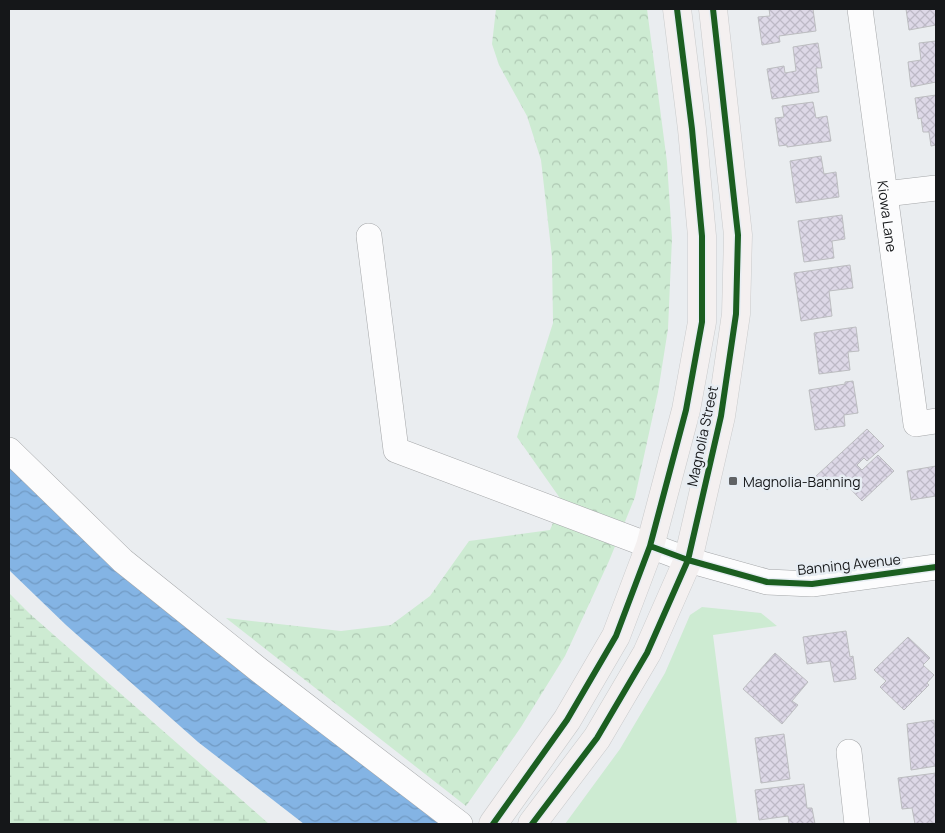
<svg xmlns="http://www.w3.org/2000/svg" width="945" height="833" viewBox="0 0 945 833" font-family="Manrope,sans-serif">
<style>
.grass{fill:#cdebd2}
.wetland{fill:url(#wetland-marsh)}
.park{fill:url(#park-crowns)}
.water{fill:url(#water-waves)}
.building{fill:url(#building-cross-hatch);stroke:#bcbdc0}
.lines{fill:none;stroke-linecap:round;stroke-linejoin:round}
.minor-casing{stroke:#a5a7a9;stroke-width:26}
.major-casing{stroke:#c9cacb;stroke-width:29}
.minor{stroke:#fcfcfd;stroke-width:25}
.major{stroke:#f4f0f0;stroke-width:28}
.cycleway-casing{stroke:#e7edf3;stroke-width:9}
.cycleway{stroke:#1b5e20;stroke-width:6}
.poi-dot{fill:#606264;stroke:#e7edf3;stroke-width:2}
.labels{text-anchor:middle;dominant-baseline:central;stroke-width:5;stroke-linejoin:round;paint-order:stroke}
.street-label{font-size:14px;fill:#151719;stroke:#e7edf3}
.poi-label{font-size:14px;fill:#151719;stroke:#e7edf3;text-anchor:start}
</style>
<defs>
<pattern id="wetland-marsh" width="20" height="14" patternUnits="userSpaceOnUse" patternTransform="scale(1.25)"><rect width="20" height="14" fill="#cdebd2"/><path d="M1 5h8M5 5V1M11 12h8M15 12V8" fill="none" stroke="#afc9b4"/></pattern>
<pattern id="park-crowns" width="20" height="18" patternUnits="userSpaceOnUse" patternTransform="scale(1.25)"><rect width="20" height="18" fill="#cdebd2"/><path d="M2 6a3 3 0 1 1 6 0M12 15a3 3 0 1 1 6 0" fill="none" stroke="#afc9b4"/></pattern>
<pattern id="water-waves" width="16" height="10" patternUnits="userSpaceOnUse" patternTransform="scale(1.25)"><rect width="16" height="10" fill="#84b4e4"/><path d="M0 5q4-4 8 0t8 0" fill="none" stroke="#719ac3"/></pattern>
<pattern id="building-cross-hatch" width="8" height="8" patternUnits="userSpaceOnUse" patternTransform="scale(1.25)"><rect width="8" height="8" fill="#ddd8e7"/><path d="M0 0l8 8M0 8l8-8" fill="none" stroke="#bdb9c6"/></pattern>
</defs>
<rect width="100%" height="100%" fill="#eaedf0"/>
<path class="grass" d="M702 607 761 613 777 626 713 635 737 824H565L620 749 665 673 690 615Z"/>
<path class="wetland" d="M9 593 30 614 269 824H9Z"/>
<path class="park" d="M496 9H647L667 162 672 238 668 329 658 392 635 497 609 561 565 656 521 727 466 806 226 618 341 631 391 625 430 596 469 541 550 530 562 501 517 437 553 323 552 257 541 160 527 116 499 65 492 44Z"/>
<path class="water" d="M9 465 448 824H304L198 742 66 625 9 570Z"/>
<path class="building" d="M769 9H813L816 31 779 36 780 42 762 45 758 17 770 16Z
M906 9H936V25L909 30Z
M936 41V82L911 87 908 62 921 60 919 43Z
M818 43 822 68H816L819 92 772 99 767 69 784 66 785 73 796 71 793 47Z
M936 95V145L931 146 929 132H923L921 118 918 119 915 98Z
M813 102 816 118 827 116 831 141 787 147V145L779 146 775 118 784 117 782 106Z
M821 156 824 174 836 172 839 197 796 203 790 161Z
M842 215 845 239 832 241 834 258 804 262 798 221Z
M850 265 853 288 829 291 832 316 801 321 794 273Z
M856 327 859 351 848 352 850 370 819 374 814 333Z
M853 381 858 413 844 415 845 426 815 430 809 390 845 384V382Z
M867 429 884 446 867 461 864 458 857 465 862 470 878 455 894 471 862 501 840 478 827 490 815 477Z
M936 466V496L911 500 907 471Z
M846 631 850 657 853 656 856 679 834 682 830 661 807 664 803 637Z
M908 637 930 658 923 665 934 675 927 683 929 685 904 710 880 687 886 681 874 670Z
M775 653 808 682 792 701 798 705 782 724 743 689Z
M934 720 936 738V766L911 770 907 724Z
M784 734 790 779 761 783 755 738Z
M936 773V823L915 824 912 808 902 809 898 778Z
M804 784 807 808H812L815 824H789L788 816 759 820 755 790Z"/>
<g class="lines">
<defs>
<g id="minor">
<path id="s1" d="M860 9 916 424 936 421"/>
<path d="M885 194 936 188"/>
<path d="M369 236 396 450 688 560 767 582 812 584 936 567"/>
<path d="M9 450 123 561 259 670 460 824"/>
<path d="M849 752 857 824"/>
</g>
<path id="major" d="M493 824 567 720 616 636 650 546 686 410 702 322V236L692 129 677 9
M532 824 597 738 647 653 688 560 721 416 736 314 738 235 713 9"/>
</defs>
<use href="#minor" class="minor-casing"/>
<use href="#major" class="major-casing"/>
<use href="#minor" class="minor"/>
<use href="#major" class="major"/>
<defs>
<path id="cycleway" d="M650 546 688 560 767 582 812 584 936 567
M493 824 567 720 616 636 650 546 686 410 702 322V236L692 129 677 9
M532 824 597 738 647 653 688 560 721 416 736 314 738 235 713 9"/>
</defs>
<use href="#cycleway" class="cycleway-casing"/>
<use href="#cycleway" class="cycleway"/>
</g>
<rect class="poi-dot" x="728" y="476" width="10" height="10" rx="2.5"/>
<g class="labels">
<g class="street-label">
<text stroke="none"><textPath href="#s1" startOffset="209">Kiowa Lane</textPath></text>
<text transform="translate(702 436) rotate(-78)">Magnolia Street</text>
<text transform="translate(849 564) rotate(-6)">Banning Avenue</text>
</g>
<g class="poi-label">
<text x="743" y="481">Magnolia-Banning</text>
</g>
</g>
<rect width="945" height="833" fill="none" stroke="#151719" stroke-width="20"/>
</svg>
